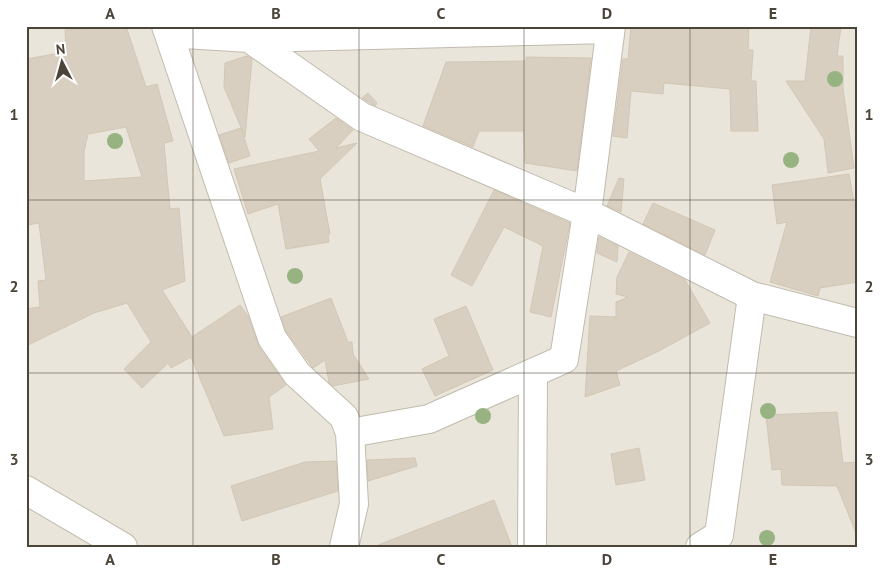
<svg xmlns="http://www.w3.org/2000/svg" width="883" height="573" viewBox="0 0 883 573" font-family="'PT Sans',sans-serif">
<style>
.residential{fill:#eae5da}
.building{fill:#d8cfc1;stroke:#d3c7b4;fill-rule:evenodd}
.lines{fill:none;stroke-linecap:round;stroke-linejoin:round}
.minor-casing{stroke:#c2bbae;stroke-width:30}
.minor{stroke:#fff;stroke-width:28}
.tree{fill:#97b381}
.grid{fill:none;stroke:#4b4439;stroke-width:1;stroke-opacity:0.55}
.neatline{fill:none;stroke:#4b4439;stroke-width:2}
.grid-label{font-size:16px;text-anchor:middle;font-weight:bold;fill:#4b4439}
</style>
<rect width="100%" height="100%" fill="#f6f3ec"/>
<path class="residential" d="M26 26H857V547H26Z"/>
<path class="building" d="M126 26 146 87 157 84 173 141 164 143 170 209 179 208 185 281 162 290 192 337 240 305 248 316 259 347 286 385 269 397 273 429 224 436 191 357 171 368 168 363 142 388 124 369 151 342 127 303 94 313 28 345 26 309 40 307 38 281 46 280 39 223 28 225 26 212V59L66 52 65 30ZM126 127 142 177 84 181V152L88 134Z
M631 26 749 27 748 50H753L751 81H756L758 131H731L730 89 664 83 663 94 631 91 627 138 613 136 623 59H628Z
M811 26H841L837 56H843V88L854 168 828 173 824 139 786 81H805Z
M247 56 252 59 245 137 224 87 225 63Z
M526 57 591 58 577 171 525 163 524 131H479L473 147 423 126 446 62 526 61Z
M368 93 377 103 375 106 362 98Z
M336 118 353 130 336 148 357 143 320 179 330 234H328L329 242 286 249 278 204 248 214 234 169 319 151 309 139Z
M241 128 250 156 229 163 219 135Z
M849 174 857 218V282L820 288 818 296 770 282 787 222 777 224 772 185Z
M619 178 624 179 621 212 607 206Z
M494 190 570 223 551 317 530 312 543 246 504 227 472 286 451 275Z
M653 203 715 230 705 255 643 224Z
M599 237 618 246 617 262 597 253Z
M629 252 685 280 710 323 659 351 616 371 620 385 585 397 590 316 616 317V302L628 297 616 294 617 277Z
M331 298 348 342H352L353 354 369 379 333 386 329 383 325 360 313 368 286 331 281 317Z
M466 306 493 370 435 396 422 369 449 356 434 319Z
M837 412 843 463 857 462 856 533 837 486 782 485 781 469 772 470 766 415Z
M639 448 645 480 616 485 611 454Z
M415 458 417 466 368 481 367 460Z
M336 461 338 491 242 521 231 486 305 462Z
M494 500 512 547H378V545Z"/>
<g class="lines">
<defs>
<path id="minor" d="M166 26 272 338 297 374 344 417 350 433 354 504 344 547
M169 33 249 38 610 29
M249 38 362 117 587 213 752 296 857 323
M350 433 429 419 564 359 587 213 611 26
M26 490 123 547
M532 547 533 373
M700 547 719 535 752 296"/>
</defs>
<use href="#minor" class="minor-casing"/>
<use href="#minor" class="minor"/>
</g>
<g class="tree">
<circle cx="835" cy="79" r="8"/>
<circle cx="115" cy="141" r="8"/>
<circle cx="791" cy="160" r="8"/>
<circle cx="295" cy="276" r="8"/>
<circle cx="768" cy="411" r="8"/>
<circle cx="483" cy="416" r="8"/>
<circle cx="767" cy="538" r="8"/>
</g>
<path class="grid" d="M193 26V547M359 26V547M524 26V547M690 26V547M26 200H857M26 373H857"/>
<rect width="883" height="573" fill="none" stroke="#ffffff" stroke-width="55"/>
<g transform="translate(62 62) rotate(354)" stroke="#ffffff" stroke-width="4" paint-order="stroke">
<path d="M0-4L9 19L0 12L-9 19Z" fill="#4b4439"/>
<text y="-8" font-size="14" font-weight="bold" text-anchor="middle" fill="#4b4439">N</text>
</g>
<rect x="28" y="28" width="828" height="518" class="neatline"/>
<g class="grid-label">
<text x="110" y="19">A</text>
<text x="276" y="19">B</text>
<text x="441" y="19">C</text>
<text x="607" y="19">D</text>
<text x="773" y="19">E</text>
<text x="14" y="120">1</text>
<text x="869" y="120">1</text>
<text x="14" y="292">2</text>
<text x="869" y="292">2</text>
<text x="14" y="465">3</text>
<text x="869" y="465">3</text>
<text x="110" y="565">A</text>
<text x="276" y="565">B</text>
<text x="441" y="565">C</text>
<text x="607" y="565">D</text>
<text x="773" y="565">E</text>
</g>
</svg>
